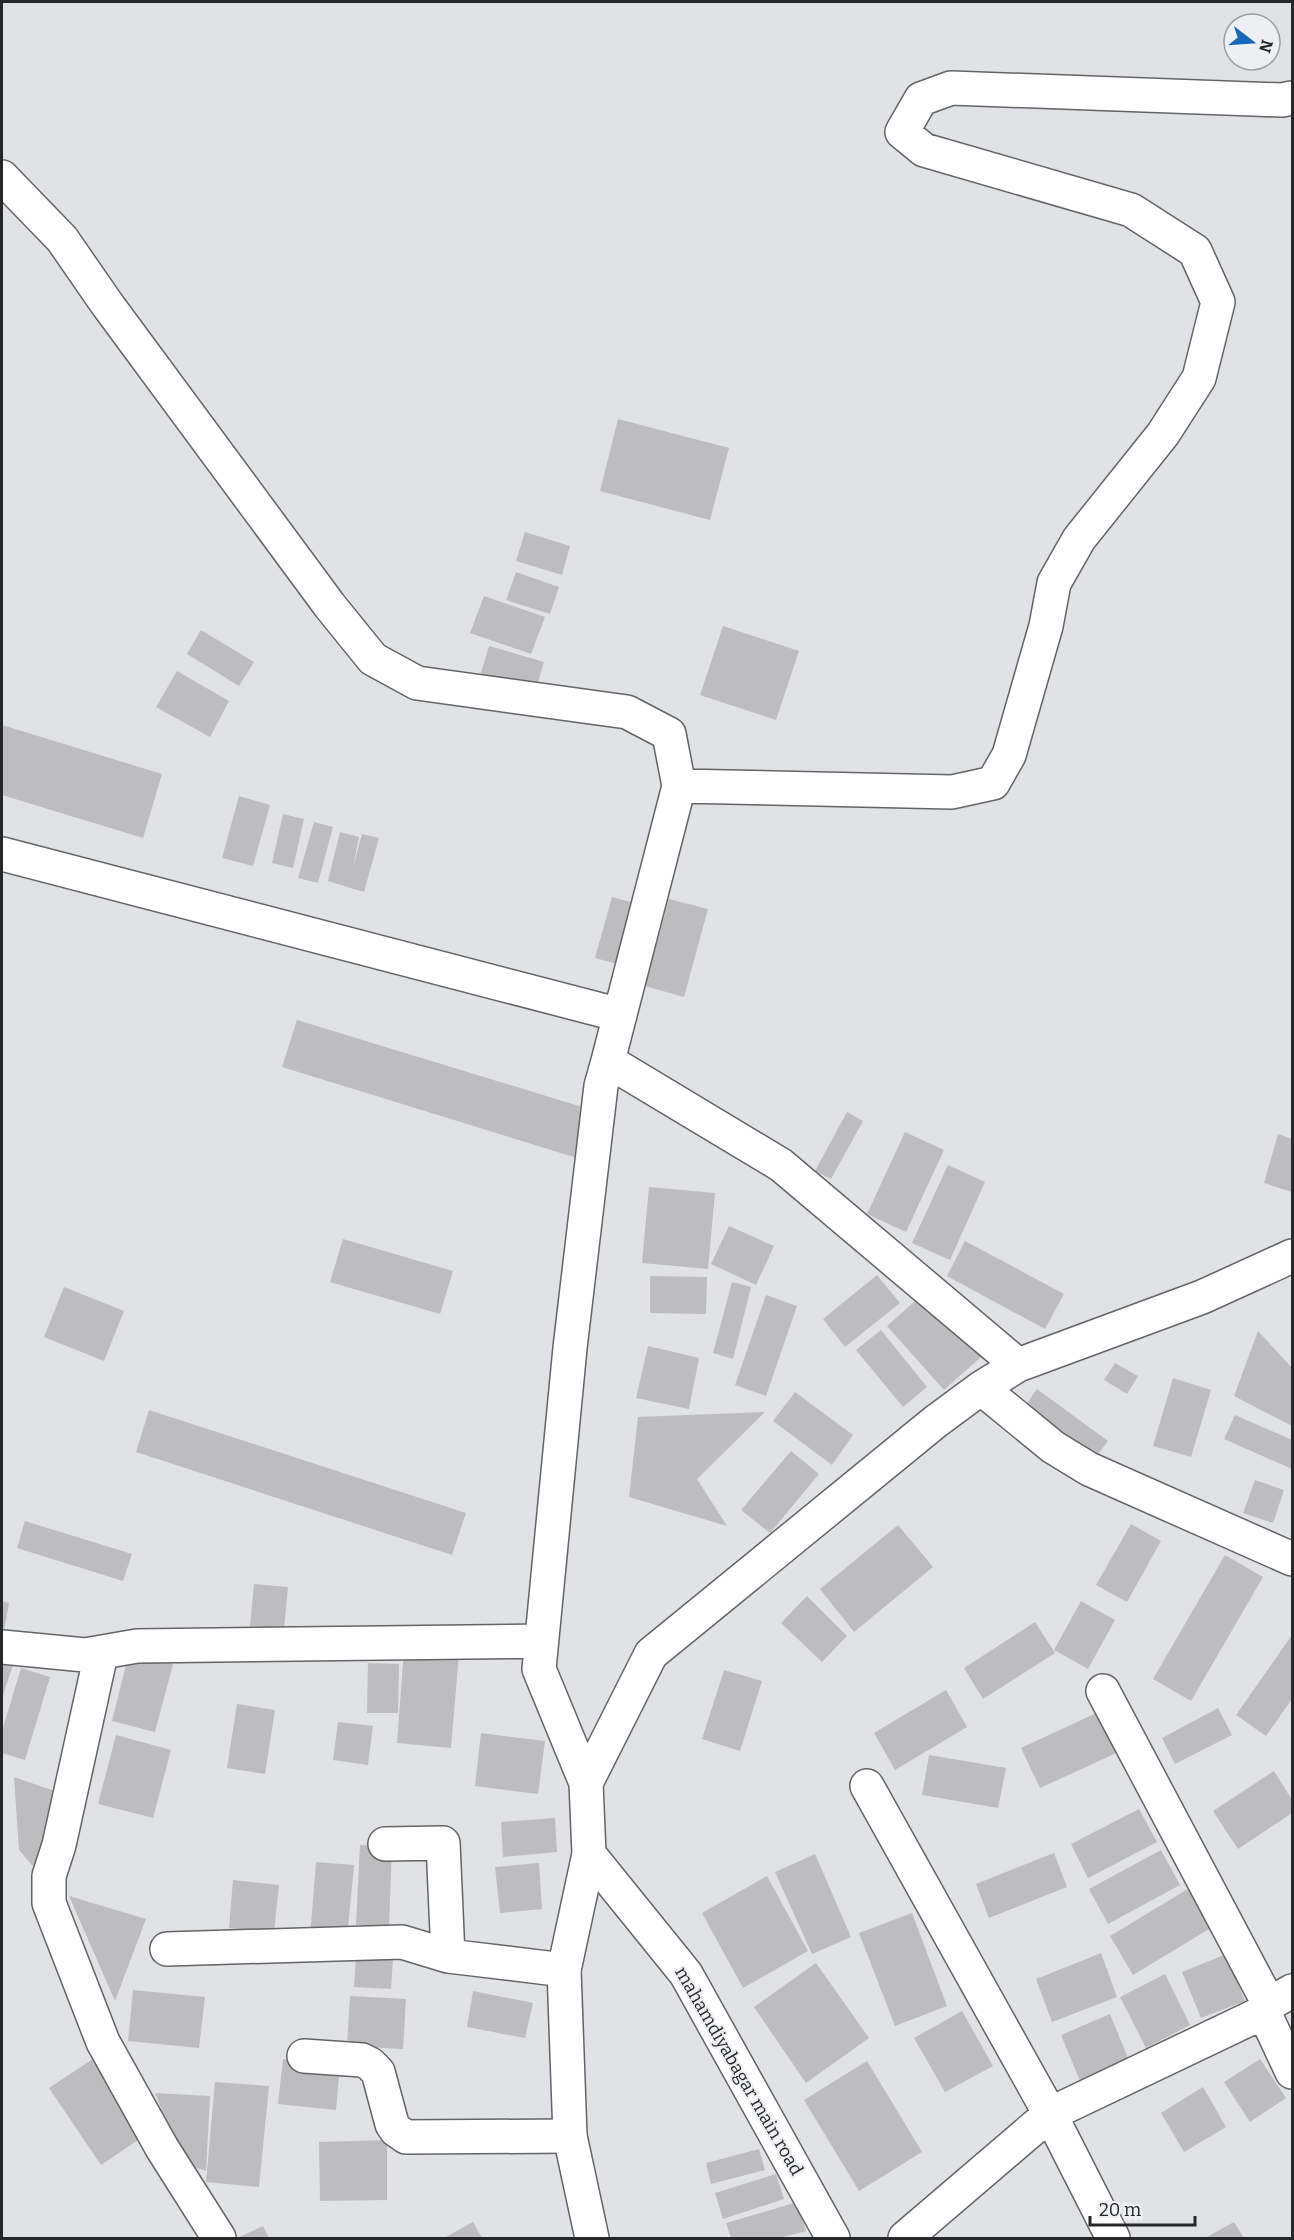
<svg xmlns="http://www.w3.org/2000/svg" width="1294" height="2240" viewBox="0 0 1294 2240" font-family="Bitter,serif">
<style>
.building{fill:#bdbdc0}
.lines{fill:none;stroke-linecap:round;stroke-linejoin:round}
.minor-casing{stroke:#636466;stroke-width:36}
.major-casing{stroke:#636466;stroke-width:36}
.minor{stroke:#fff;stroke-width:33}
.major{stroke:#fff;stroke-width:33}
.labels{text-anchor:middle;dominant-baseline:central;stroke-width:4.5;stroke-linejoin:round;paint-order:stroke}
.street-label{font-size:18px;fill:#262728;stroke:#eeeff2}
</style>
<rect width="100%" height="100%" fill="#e1e2e5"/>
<path class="building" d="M618 419 729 448 710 520 600 491Z
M525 532 570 546 562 575 516 561Z
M516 572 559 587 550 614 506 600Z
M484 596 545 617 531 654 470 633Z
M723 626 799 651 776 720 700 695Z
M201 630 254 662 239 686 187 654Z
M489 646 544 662 532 702 477 686Z
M177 671 229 701 210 737 156 707Z
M2 725 162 774 143 838 2 795Z
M239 796 270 805 253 866 222 858Z
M283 814 304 819 293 868 272 863Z
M314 822 333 827 318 883 298 878Z
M340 832 359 837 353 867 362 834 379 838 364 892 328 881Z
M612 897 638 904 621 965 595 958Z
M669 899 708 909 684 997 645 986Z
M297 1020 592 1110 577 1158 282 1067Z
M847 1112 863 1121 831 1179 815 1171Z
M905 1132 944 1150 906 1232 867 1214Z
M1278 1134 1292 1139V1192L1264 1183Z
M948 1165 985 1182 950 1260 912 1243Z
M649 1187 715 1193 708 1269 642 1263Z
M729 1226 774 1246 756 1285 711 1264Z
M343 1239 453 1271 440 1314 330 1282Z
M965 1241 1064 1294 1045 1329 947 1276Z
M877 1275 900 1303 845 1347 823 1319Z
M650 1276 707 1277 706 1314 650 1313Z
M732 1282 751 1287 733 1359 713 1353Z
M64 1287 124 1311 104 1361 44 1337Z
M924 1293 981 1357 944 1390 887 1326Z
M766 1295 797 1306 766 1396 735 1385Z
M881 1330 927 1387 903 1407 856 1350Z
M1258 1331 1292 1368V1426L1234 1396Z
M648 1346 699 1358 689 1409 636 1398Z
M1115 1363 1138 1376 1127 1394 1104 1380Z
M1173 1378 1211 1390 1191 1457 1153 1446Z
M1037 1389 1108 1441 1095 1458 1025 1406Z
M795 1392 853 1435 832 1465 773 1421Z
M149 1410 466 1513 452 1555 136 1452Z
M765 1412 697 1479 727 1526 629 1497 638 1417Z
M1235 1415 1292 1440V1469L1224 1439Z
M791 1451 819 1474 770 1533 741 1510Z
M1255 1480 1284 1490 1273 1523 1243 1513Z
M25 1521 132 1554 123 1581 17 1548Z
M1131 1524 1161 1541 1127 1602 1096 1585Z
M898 1525 933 1567 854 1632 820 1589Z
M1225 1555 1263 1577 1191 1701 1153 1679Z
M254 1584 288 1587 284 1629 250 1626Z
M807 1596 847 1636 822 1662 781 1623Z
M2 1601 9 1603 3 1637H2Z
M1081 1601 1115 1620 1088 1669 1054 1650Z
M1035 1622 1055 1653 983 1699 964 1668Z
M1292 1635V1699L1266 1736 1236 1715Z
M404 1650 459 1654 451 1748 397 1743Z
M129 1653 173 1664 155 1732 112 1721Z
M2 1662 13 1665 2 1698Z
M368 1663 399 1664 398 1713H367Z
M21 1668 50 1677 25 1760 2 1753V1731Z
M724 1670 762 1681 740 1751 702 1739Z
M946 1690 967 1727 895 1770 874 1733Z
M237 1704 275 1710 265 1774 227 1768Z
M1218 1708 1232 1735 1175 1764 1162 1738Z
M1105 1709 1123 1750 1040 1788 1021 1748Z
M338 1722 373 1726 368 1765 333 1760Z
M481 1733 545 1741 538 1794 475 1786Z
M116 1735 171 1750 153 1818 98 1804Z
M929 1755 1006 1768 998 1808 922 1795Z
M1274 1771 1292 1800V1813L1238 1849 1213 1811Z
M14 1777 63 1794 37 1871 19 1850Z
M1139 1809 1157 1842 1088 1878 1071 1844Z
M555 1818 557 1852 503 1857 501 1822Z
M360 1845 392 1846 389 1927 356 1925Z
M1161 1850 1180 1885 1108 1924 1089 1889Z
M1054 1853 1067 1887 989 1918 976 1884Z
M815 1854 851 1937 812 1954 775 1872Z
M316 1862 354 1865 347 1939 310 1937Z
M539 1863 542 1909 500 1913 495 1867Z
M767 1876 808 1951 743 1988 702 1913Z
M233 1880 279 1885 274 1932 229 1928Z
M1201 1881 1224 1920 1133 1975 1110 1936Z
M69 1896 146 1919 115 2001Z
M912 1913 947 2006 895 2026 859 1933Z
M357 1941 394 1943 391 1989 354 1987Z
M1101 1953 1117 1997 1052 2022 1036 1979Z
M1226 1954 1245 2001 1201 2018 1182 1972Z
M816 1963 869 2038 806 2083 754 2007Z
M1165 1974 1190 2025 1146 2048 1120 1997Z
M133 1990 205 1997 199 2048 128 2041Z
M473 1991 533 2003 525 2038 467 2027Z
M350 1996 406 1999 403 2049 347 2046Z
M962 2011 993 2066 945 2092 914 2038Z
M1110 2014 1132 2068 1083 2088 1061 2035Z
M93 2059 144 2136 101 2165 49 2088Z
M283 2059 340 2064 336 2110 278 2104Z
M1260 2059 1286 2098 1250 2122 1224 2082Z
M867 2061 922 2152 859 2191 804 2100Z
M215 2082 269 2086 259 2187 206 2182Z
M1203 2087 1226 2127 1184 2152 1161 2113Z
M155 2093 210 2096 206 2171 183 2163Z
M387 2140V2200L320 2201 319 2142Z
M759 2149 765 2170 711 2184 706 2163Z
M776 2174 784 2199 723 2219 715 2193Z
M798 2202 806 2231 779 2238H731L726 2223Z
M473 2222 482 2238H444Z
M1234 2222 1244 2238H1205Z
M263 2226 269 2238H237Z"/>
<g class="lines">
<defs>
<path id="minor" d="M2 177 62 239 107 304 330 606 373 659 417 683 627 712 669 734 679 786 608 1061
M679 786 952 792 993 783 1009 755 1046 626 1054 583 1079 539 1163 434 1199 378 1218 302 1195 251 1131 210 924 150 902 132 921 99 951 88 1282 100 1292 98
M2 854 620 1015
M981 1388 1053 1447 1089 1469 1292 1559
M2 1647 85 1655 137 1646 541 1641
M101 1654 59 1845 49 1876V1903L103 2042 162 2148 219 2238
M1103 1691 1269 2004
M586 1783 539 1669 570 1348 601 1086 608 1061 781 1165 1018 1365
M867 1786 1050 2114 1113 2238
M385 1844 443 1843 448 1956
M589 1854 586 1783 651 1654 935 1422 981 1388 1018 1365 1202 1297 1292 1256
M167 1949 402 1942 448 1956 564 1970
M1264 2012 1292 2072
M304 2056 362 2060 370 2064 378 2072 392 2124 396 2130 406 2137 570 2136
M905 2238 1050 2114 1264 2012 1269 2004 1292 1991"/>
<path id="major" d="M589 1854 686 1974 833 2238
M589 1854 564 1970 570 2136 592 2238"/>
</defs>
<use href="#minor" class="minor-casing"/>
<use href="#major" class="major-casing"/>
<use href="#minor" class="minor"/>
<use href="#major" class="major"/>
</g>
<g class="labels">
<g class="street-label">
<text transform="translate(739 2071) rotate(60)">mahamdiyabagar main road</text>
</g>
</g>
<rect width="1294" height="2240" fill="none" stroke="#262728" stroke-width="6"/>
<g transform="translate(1252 42) rotate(107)"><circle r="28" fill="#eeeff2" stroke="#9e9fa1" stroke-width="1.5"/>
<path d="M0-4.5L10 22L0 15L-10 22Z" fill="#1769b7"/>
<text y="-9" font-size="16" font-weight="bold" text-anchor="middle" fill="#262728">N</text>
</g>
<path d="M1090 2216v9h105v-9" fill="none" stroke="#262728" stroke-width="3"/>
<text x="1099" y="2216" font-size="18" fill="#262728" stroke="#eeeff2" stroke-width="4.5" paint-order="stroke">20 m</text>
</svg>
